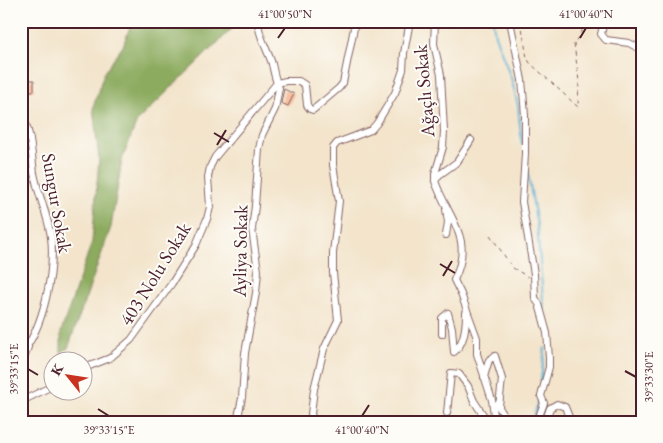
<svg xmlns="http://www.w3.org/2000/svg" width="663" height="443" viewBox="0 0 663 443" font-family="'EB Garamond',serif">
<style>
.forest{fill:#8cab5e;stroke:#6b6544}
.lines{fill:none;stroke-linecap:round;stroke-linejoin:round}
.stream{stroke:#57b0d4;stroke-width:2}
.building{fill:#f4a97f}
.minor-casing{stroke:#856463;stroke-width:8}
.path{stroke:#856463;stroke-width:1;stroke-dasharray:4 4;stroke-linecap:butt}
.minor{stroke:#fff;stroke-width:6}
.ticks{fill:none;stroke:#4a1f2b;stroke-width:2}
.labels{text-anchor:middle;dominant-baseline:central;stroke-width:4;stroke-linejoin:round;paint-order:stroke}
.street-label{font-size:19px;fill:#4a1f2b;stroke:#fdfcf7}
.neatline{fill:none;stroke:#4a1f2b;stroke-width:2}
.ticks-label{font-size:12px;text-anchor:middle;fill:#4a1f2b}
</style>
<rect width="100%" height="100%" fill="#fdfcf7"/>
<filter id="ink" filterUnits="userSpaceOnUse"><feTurbulence type="fractalNoise" baseFrequency=".02" numOctaves="2"/><feDisplacementMap in="SourceGraphic" scale="10" xChannelSelector="R" yChannelSelector="G"/><feConvolveMatrix kernelMatrix="1 2 1 2 8 2 1 2 1" color-interpolation-filters="sRGB"/></filter>
<filter id="wash" filterUnits="userSpaceOnUse"><feTurbulence type="fractalNoise" baseFrequency=".0096" numOctaves="4" result="noise"/><feDisplacementMap in="SourceGraphic" scale="20" xChannelSelector="R" yChannelSelector="G"/><feGaussianBlur stdDeviation="1.12" result="paint"/><feColorMatrix in="noise" values="0 0 0 0 0 0 0 0 0 0 0 0 0 0 0 0 0 1.4 0 .05"/><feComposite in="paint" operator="in"/></filter>
<g filter="url(#wash)">
<rect width="100%" height="100%" fill="#f3e4cb"/>
<path class="forest" d="M132 21H240L137 121 122 160 111 227 68 348 61 353V332L92 242 99 159 93 107 104 73 123 46Z"/>
<g class="lines">
<path class="stream" d="M493 21 495 35 512 81 518 106 522 145
M527 169 537 225 544 311
M540 388 545 348
M533 422 539 397"/>
</g>
<g id="blocks">
<path class="building" d="M24 80H34V91H24Z
M284 89 294 94 288 106 281 103Z"/>
</g>
</g>
<g filter="url(#ink)">
<use href="#blocks" fill-opacity="0" stroke="#856463" stroke-width="1"/>
<g class="lines">
<defs>
<path id="minor" d="M435 21 434 44 441 75 444 131 443 147 435 174V181C448 219 475 237 454 280L461 294 477 338V354L492 400 495 422
M510 21 522 80 525 115V154L522 202 534 274 535 298 539 304 547 333 549 358V367L541 396 544 403 537 422
M608 21 603 26 601 34 606 40 629 43 642 50
M21 114C32 133 31 152 34 173 38 195 48 215 51 237 55 270 44 328 21 354
M435 181 439 175 457 162 471 140
M446 235 448 222 446 209
M442 334V318L448 313 452 328 454 352C465 343 466 326 466 313
M21 367 28 347
M82 369 110 358 131 340 172 283 196 245 207 219 210 207 208 177 210 167 215 157 277 83 286 81H299L305 85 307 105 310 109 313 110 339 88 343 83 354 28 353 21
M484 377 489 360 495 356 502 379 499 406
M21 394 28 398 52 386
M497 404 508 422
M447 413 451 373 459 374 468 386 474 401 488 422
M237 422 242 398 245 353 256 293 258 271 252 229 255 206 259 149 262 135 275 109 279 88C275 80 274 73 272 64 268 50 258 36 258 21
M314 422 311 414 314 389 324 349 338 320 333 273V253L339 201 333 165V148L337 143 371 130 377 123 395 93 403 70 404 53 410 21
M545 422 550 408 557 404 565 407 571 422"/>
</defs>
<use href="#minor" class="minor-casing"/>
<path class="path" d="M521 21 527 58 530 63 578 107 579 81 574 44 585 25 589 21
M490 235 513 268 528 277"/>
<use href="#minor" class="minor"/>
</g>
</g>
<path class="ticks" d="M278 38 285 28M580 38 586 28M214 133 229 142M217 145 226 130M440 264 455 273M443 276 452 261M28 369 38 375M625 371 636 377M98 409 109 416M362 416 369 405"/>
<g class="labels">
<g class="street-label">
<text transform="translate(424 91) rotate(-95)">Ağaçlı Sokak</text>
<text transform="translate(57 203) rotate(80)">Sungur Sokak</text>
<text transform="translate(240 251) rotate(-89)">Ayliya Sokak</text>
<text transform="translate(155 274) rotate(-58)">403 Nolu Sokak</text>
</g>
</g>
<rect width="663" height="443" fill="none" stroke="#fdfcf7" stroke-width="55"/>
<g transform="translate(68 376) rotate(300)"><circle r="24" fill="#fdfcf7" stroke="#b5a4a5"/>
<path d="M0-4L9 19L0 12L-9 19Z" fill="#c8321e"/>
<text y="-8" font-size="14" font-weight="bold" text-anchor="middle" fill="#4a1f2b">K</text>
</g>
<rect x="28" y="28" width="608" height="388" class="neatline"/>
<g class="ticks-label">
<text x="285" y="18">41°00'50"N</text>
<text x="586" y="18">41°00'40"N</text>
<text transform="translate(14 369) rotate(-90)" y="4">39°33'15"E</text>
<text transform="translate(649 377) rotate(-90)" y="4">39°33'30"E</text>
<text x="109" y="434">39°33'15"E</text>
<text x="362" y="434">41°00'40"N</text>
</g>
</svg>
